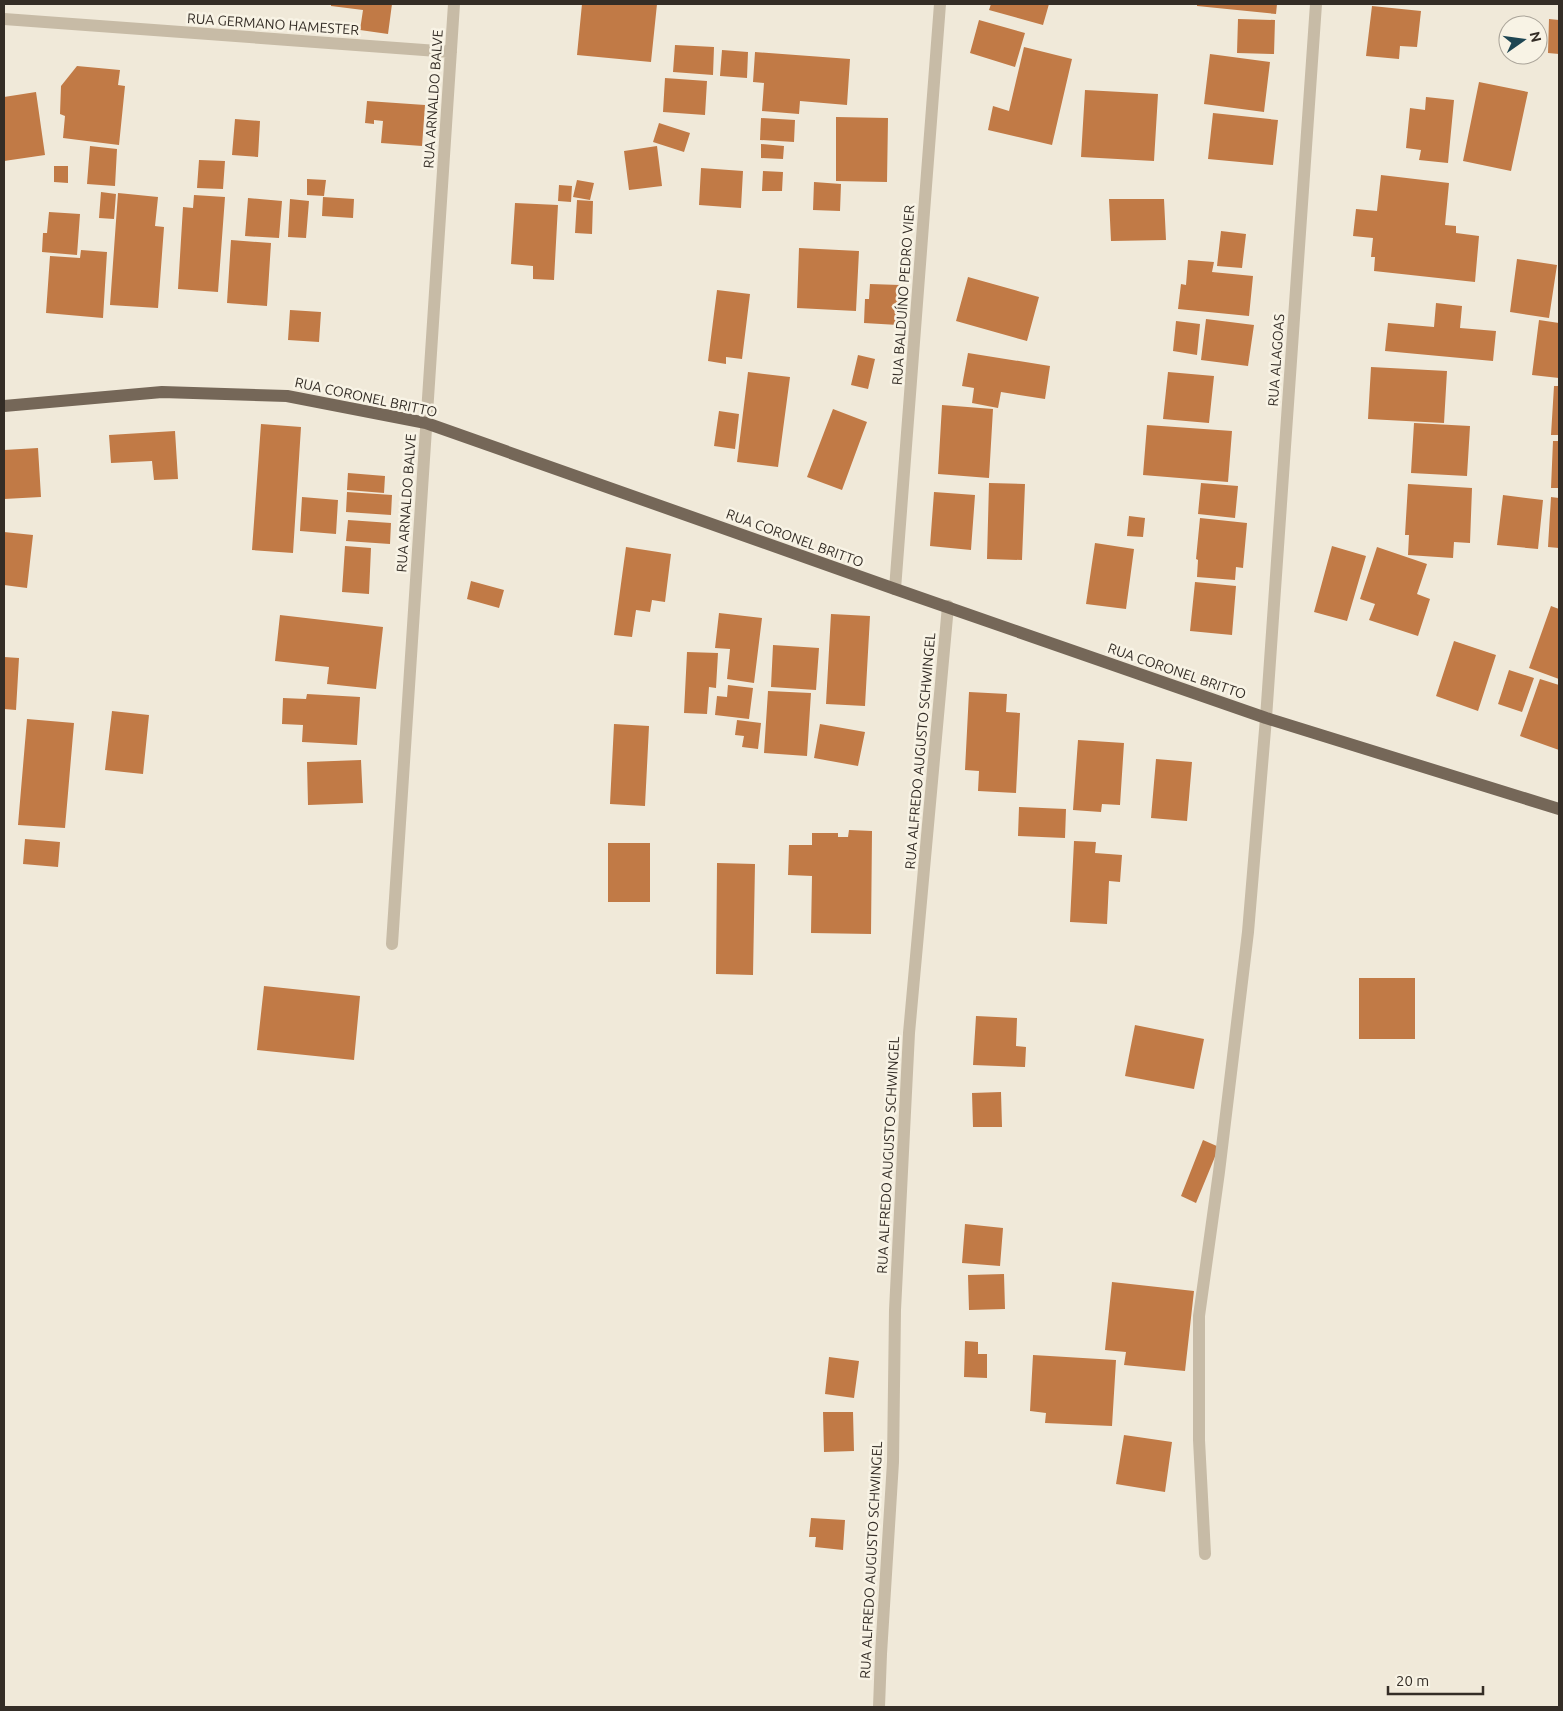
<svg xmlns="http://www.w3.org/2000/svg" width="1563" height="1711" viewBox="0 0 1563 1711" font-family="Ubuntu,sans-serif">
<style>
.building{fill:#c17a46}
.lines{fill:none;stroke-linecap:round;stroke-linejoin:round}
.minor{stroke:#c7bba6;stroke-width:12}
.major{stroke:#756758;stroke-width:12}
.labels{text-anchor:middle;dominant-baseline:central;stroke-width:5;stroke-linejoin:round;paint-order:stroke}
.street-label{font-size:14px;fill:#342d26;stroke:#f8f3e5}
</style>
<rect width="100%" height="100%" fill="#f0e9d9"/>
<path class="building" d="M331 4H392L388 34 360 30 363 10 331 6Z
M582 4H657L651 62 577 55Z
M991 4H1049L1043 25 989 10Z
M1197 4H1277L1276 14 1197 6Z
M1372 6 1421 11 1417 47 1400 46 1399 59 1366 56Z
M1238 19 1275 20 1274 54 1237 53Z
M1549 19 1559 20V54L1548 53Z
M979 20 1025 33 1015 67 970 53Z
M675 45 714 47 713 75 673 72Z
M1024 47 1072 59 1052 145 988 130 993 106 1009 111Z
M722 50 748 52 747 78 720 76Z
M755 52 850 59 847 105 800 101 799 114 762 111 764 83 753 82Z
M1210 54 1270 62 1264 112 1204 104Z
M77 66 120 70 118 85 125 86 119 145 63 138 65 116 60 114 61 86Z
M665 78 707 81 705 115 663 112Z
M1479 82 1528 92 1511 171 1463 161Z
M1085 90 1158 94 1154 161 1081 157Z
M36 92 45 155 4 161V97Z
M1426 97 1454 100 1448 163 1419 160 1421 150 1406 148 1410 108 1425 110Z
M367 101 425 105 422 146 381 143 383 121 374 120V124L365 123Z
M1213 113 1278 120 1273 165 1208 159Z
M836 117 888 118 887 182 836 181Z
M761 118 795 120 794 142 760 140Z
M235 119 260 121 258 157 232 155Z
M659 123 690 133 684 152 653 142Z
M761 144 784 146 783 159 761 158Z
M90 146 117 149 115 186 87 184Z
M657 146 662 186 629 190 624 151Z
M199 160 225 161 223 189 197 188Z
M54 166H68V183L54 182Z
M701 168 743 171 741 208 699 205Z
M763 171 783 172 782 191H762Z
M1381 175 1449 183 1445 225 1456 226V233L1479 236 1475 282 1374 271 1375 257H1371L1373 238 1353 236 1356 209 1377 211Z
M307 179 326 180 324 196 307 195Z
M577 180 594 183 590 200 573 197Z
M814 182 841 184 840 211 813 210Z
M559 185 572 186 571 202 558 201Z
M101 192 116 194 114 219 99 218Z
M118 193 158 197 155 226 164 227 158 308 110 305Z
M194 195 225 197 218 292 178 289 183 207 193 208Z
M323 197 354 199 353 218 322 216Z
M248 198 282 201 279 238 245 236Z
M290 199 309 201 306 238 288 237Z
M1109 199H1164L1166 240 1111 241Z
M577 200 593 201 592 234 575 233Z
M515 203 558 205 554 280 533 279V266L511 264Z
M49 212 80 214 77 255 42 252 43 233H47Z
M1221 231 1246 234 1242 268 1217 266Z
M231 240 271 243 267 306 227 303Z
M799 248 859 251 856 311 797 308Z
M81 250 107 252 103 318 46 313 50 256 80 258Z
M1517 259 1557 265 1549 318 1510 312Z
M1188 260 1214 262 1212 272 1253 276 1249 316 1178 309 1181 284 1186 285Z
M968 277 1039 297 1027 341 956 321Z
M870 284 900 285 898 325 864 323 865 299H869Z
M717 290 750 294 742 359 726 357V364L708 361Z
M1436 303 1462 306 1460 328 1496 331 1493 361 1385 351 1388 323 1434 327Z
M290 310 321 312 319 342 288 340Z
M1206 319 1254 325 1248 366 1201 360Z
M1539 320 1559 323V378L1532 375Z
M1176 321 1200 324 1197 355 1173 351Z
M968 353 1050 366 1045 399 1001 392 998 408 972 403 974 388 962 386Z
M858 355 875 359 868 389 851 385Z
M1371 367 1447 371 1444 423 1368 419Z
M748 372 790 377 778 467 737 462Z
M1168 372 1214 376 1209 423 1163 419Z
M1554 386H1559V435H1551Z
M942 405 993 409 989 478 938 474Z
M833 409 867 422 842 490 807 477Z
M719 411 739 414 735 449 714 446Z
M1414 423 1470 426 1467 476 1411 473Z
M261 424 301 427 293 553 252 550Z
M1147 425 1232 431 1228 482 1143 475Z
M175 431 178 479 154 480 152 461 111 463 109 435Z
M1553 441H1559V488H1551Z
M38 448 41 497 4 499V450Z
M348 473 385 476 384 493 347 490Z
M989 483 1025 484 1022 560 987 559Z
M1201 483 1238 486 1235 518 1198 514Z
M1408 484 1472 488 1470 543 1454 542 1453 558 1408 555 1409 535H1405Z
M347 492 392 495 391 515 346 512Z
M934 492 975 495 971 550 930 546Z
M1503 495 1543 500 1538 549 1497 545Z
M302 497 338 500 336 534 300 531Z
M1551 497 1559 498V548L1548 547Z
M1129 516 1145 518 1143 537 1127 536Z
M1200 518 1247 523 1243 568 1236 567 1235 580 1197 577 1198 560 1196 559Z
M348 520 391 523 390 544 346 541Z
M4 532 33 535 27 588 4 585Z
M1095 543 1134 549 1126 609 1086 604Z
M345 546 371 548 369 594 342 592Z
M1332 546 1366 556 1347 621 1314 612Z
M626 547 671 554 665 602 652 600 650 612 636 610 632 637 614 635Z
M1377 547 1427 564 1417 594 1430 599 1418 636 1369 620 1375 604 1360 599Z
M471 581 504 590 499 608 467 599Z
M1195 582 1236 586 1232 635 1190 631Z
M1551 606 1559 609V679L1529 668Z
M719 613 762 618 754 683 727 679 730 649 715 648Z
M831 614 870 616 865 706 826 704Z
M280 615 383 627 376 689 327 684 329 667 275 661Z
M1454 641 1496 655 1478 711 1436 696Z
M773 645 819 648 816 690 771 687Z
M687 652 718 653 716 688 709 687 707 714 684 713Z
M4 657 19 658 16 710 4 709Z
M1509 670 1534 678 1522 712 1498 704Z
M1540 679 1559 685V750L1520 736Z
M728 685 753 688 749 719 715 715 717 696 727 697Z
M768 691 811 693 807 756 764 753Z
M969 692 1007 694 1006 712 1020 713 1016 793 978 791 979 771 965 770Z
M307 694 360 697 357 745 302 742 303 725 282 724 283 698 306 699Z
M112 711 149 715 143 774 105 770Z
M27 719 74 723 65 828 18 825Z
M737 720 761 723 758 749 742 747 744 736 735 735Z
M614 724 649 726 645 806 610 804Z
M820 724 865 732 858 766 814 758Z
M1078 740 1124 743 1120 805 1102 804 1101 812 1073 810Z
M1156 759 1192 762 1187 821 1151 818Z
M361 760 363 803 308 805 307 762Z
M1019 807 1066 809 1065 838 1018 836Z
M849 830 872 831 871 934 811 933 812 876 788 875 789 845H812V833H838V837H848Z
M25 839 60 842 58 867 23 864Z
M1074 841 1096 842 1095 853 1122 855 1120 882 1109 881 1107 924 1070 922Z
M608 843H650V902H608Z
M717 863 755 864 753 975 716 974Z
M1359 978H1415V1039H1359Z
M264 986 360 996 354 1060 257 1050Z
M976 1016 1017 1018 1016 1046 1026 1047 1025 1067 973 1065Z
M1135 1025 1204 1039 1194 1089 1125 1076Z
M1001 1092 1002 1127H973L972 1093Z
M1203 1140 1219 1147 1196 1203 1181 1196Z
M965 1224 1003 1228 1000 1266 962 1263Z
M1004 1274 1005 1309 969 1310 968 1275Z
M1112 1282 1194 1291 1185 1371 1124 1365 1126 1352 1105 1350Z
M965 1341 978 1342V1354H987V1378L964 1377Z
M1033 1355 1116 1360 1112 1426 1045 1423 1046 1413 1030 1411Z
M829 1357 859 1361 854 1398 825 1394Z
M823 1412H853L854 1451 824 1452Z
M1124 1435 1172 1442 1165 1492 1116 1484Z
M811 1518 845 1520 843 1550 815 1547 816 1537H809Z"/>
<g class="lines">
<path class="minor" d="M4 19 451 52
M895 589 940 4
M392 944 454 4
M1205 1554 1199 1440V1316L1219 1172 1248 932 1266 718 1316 4
M879 1707 881 1654 893 1462 895 1310 909 1033 948 606"/>
<path class="major" d="M4 406 162 392 287 396 426 423 895 589 1266 718 1559 809"/>
</g>
<g class="labels">
<g class="street-label">
<text transform="translate(273 24) rotate(4)">RUA GERMANO HAMESTER</text>
<text transform="translate(433 99) rotate(-86)">RUA ARNALDO BALVE</text>
<text transform="translate(903 295) rotate(-86)">RUA BALDUÍNO PEDRO VIER</text>
<text transform="translate(1276 360) rotate(-86)">RUA ALAGOAS</text>
<text transform="translate(366 397) rotate(12)">RUA CORONEL BRITTO</text>
<text transform="translate(406 503) rotate(-86)">RUA ARNALDO BALVE</text>
<text transform="translate(795 538) rotate(20)">RUA CORONEL BRITTO</text>
<text transform="translate(1177 671) rotate(19)">RUA CORONEL BRITTO</text>
<text transform="translate(920 751) rotate(-85)">RUA ALFREDO AUGUSTO SCHWINGEL</text>
<text transform="translate(888 1155) rotate(-87)">RUA ALFREDO AUGUSTO SCHWINGEL</text>
<text transform="translate(871 1560) rotate(-87)">RUA ALFREDO AUGUSTO SCHWINGEL</text>
</g>
</g>
<rect width="1563" height="1711" fill="none" stroke="#342d26" stroke-width="10"/>
<g transform="translate(1523 40) rotate(76)"><circle r="24" fill="#f8f3e5" stroke="#aaa499"/>
<path d="M0-4L9 19L0 12L-9 19Z" fill="#1e4653"/>
<text y="-8" font-size="14" font-weight="bold" text-anchor="middle" fill="#342d26">N</text>
</g>
<path d="M1388 1686v8h95v-8" fill="none" stroke="#342d26" stroke-width="2.5"/>
<text x="1396" y="1686" font-size="15" fill="#342d26" stroke="#f8f3e5" stroke-width="4" paint-order="stroke">20 m</text>
</svg>
